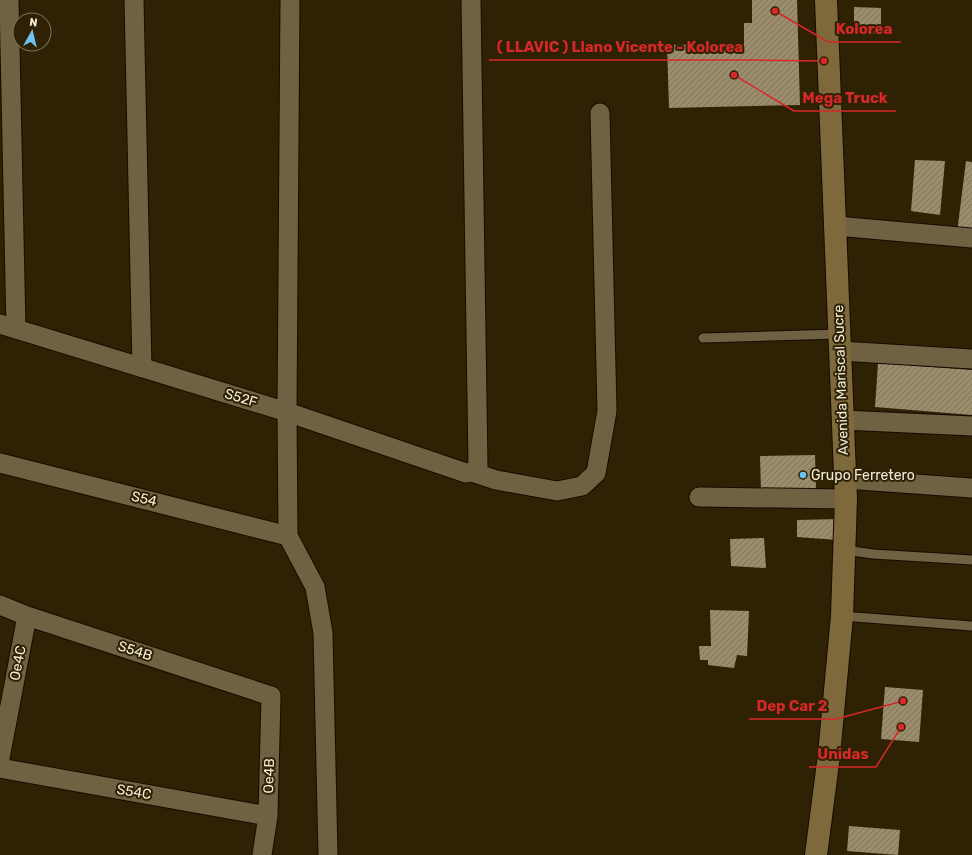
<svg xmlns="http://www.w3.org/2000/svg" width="972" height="855" viewBox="0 0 972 855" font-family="Rubik,sans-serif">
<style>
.building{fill:url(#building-hatch)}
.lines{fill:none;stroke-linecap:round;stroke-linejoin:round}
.service-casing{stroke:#150c00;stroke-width:11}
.minor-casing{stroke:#150c00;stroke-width:21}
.secondary-casing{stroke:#150c00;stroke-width:24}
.service{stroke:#6f6142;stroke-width:9}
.minor{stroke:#6f6142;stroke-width:19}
.secondary{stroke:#7d693c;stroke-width:22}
.poi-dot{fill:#6ec2f3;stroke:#2f2204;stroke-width:1.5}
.labels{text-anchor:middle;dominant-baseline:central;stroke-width:4;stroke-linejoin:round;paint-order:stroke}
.street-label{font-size:14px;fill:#f3ebda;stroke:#2f2204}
.poi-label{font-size:14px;fill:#f3ebda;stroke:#2f2204;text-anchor:start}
.leader{fill:none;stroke:#d62828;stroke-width:1.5}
.callout-dot{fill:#d62828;stroke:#2f2204;stroke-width:1.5}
.callout-label{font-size:15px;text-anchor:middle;font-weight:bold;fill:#d62828;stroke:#2f2204;stroke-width:4;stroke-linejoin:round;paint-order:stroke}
</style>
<defs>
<pattern id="building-hatch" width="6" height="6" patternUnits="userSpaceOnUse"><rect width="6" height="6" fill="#9b8c6c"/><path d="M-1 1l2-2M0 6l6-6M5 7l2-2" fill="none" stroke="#7e745d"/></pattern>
</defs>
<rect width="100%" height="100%" fill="#2f2204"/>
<path class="building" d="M752 0H797L800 105 669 108 667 45 744 44V23H752Z
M854 7 881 8V34L854 33Z
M915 160 945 161 940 215 911 211Z
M966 161 972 162V235L957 233Z
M878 363 972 370V415L875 407Z
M815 455 816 490 761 491 760 456Z
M840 519 838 540 797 537V520Z
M764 538 766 568 731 566 730 539Z
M710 610 749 611 747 656 737 655 734 668 708 665V660H700L699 646H711Z
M885 687 923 690 919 742 881 739Z
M849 826 900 830 898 855 847 851Z"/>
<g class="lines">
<defs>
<path id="service" d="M703 338 839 334
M845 550 873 554 972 560
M842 616 972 626"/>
<path id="minor" d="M9 0 16 329
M134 0 142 368
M290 0 287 412 288 536 315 587 323 633 328 855
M836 226 972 238
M0 324 287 412 466 473 472 472 478 466 471 0
M840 351 972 359
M843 420 972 426
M0 463 288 536
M472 472 496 480 557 491 582 486 596 473 607 411 600 113
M845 479 972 488
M699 497 846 499
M0 605 27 616 271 696 268 816 262 855
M0 758 27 616
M0 768 268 816"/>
<path id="secondary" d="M816 855 829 755 842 616 846 499 826 0"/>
</defs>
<use href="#service" class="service-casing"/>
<use href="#minor" class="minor-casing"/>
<use href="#secondary" class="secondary-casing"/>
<use href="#service" class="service"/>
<use href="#minor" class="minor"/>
<use href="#secondary" class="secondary"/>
</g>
<circle class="poi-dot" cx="803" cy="475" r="4"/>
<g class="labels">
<g class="street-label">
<text transform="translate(841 380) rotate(-92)">Avenida Mariscal Sucre</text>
<text transform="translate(241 398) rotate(17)">S52F</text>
<text transform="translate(144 499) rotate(14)">S54</text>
<text transform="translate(135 651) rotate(18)">S54B</text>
<text transform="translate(18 663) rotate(-79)">Oe4C</text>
<text transform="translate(269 776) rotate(-88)">Oe4B</text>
<text transform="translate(134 792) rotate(10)">S54C</text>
</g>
<g class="poi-label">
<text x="811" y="475">Grupo Ferretero</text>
</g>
</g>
<path class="leader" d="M775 11L828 42H901M824 61L751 60H489M734 75L794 111H896M903 701L836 719H749M901 727L876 767H809"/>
<g class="callout-dot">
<circle cx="775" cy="11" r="4"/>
<circle cx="824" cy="61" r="4"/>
<circle cx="734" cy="75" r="4"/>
<circle cx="903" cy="701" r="4"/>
<circle cx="901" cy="727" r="4"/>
</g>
<g class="callout-label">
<text x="864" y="34">Kolorea</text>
<text x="620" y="52">( LLAVIC ) Llano Vicente - Kolorea</text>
<text x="845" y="103">Mega Truck</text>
<text x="792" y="711">Dep Car 2</text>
<text x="843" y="759">Unidas</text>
</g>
<g transform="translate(32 32) rotate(8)"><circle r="19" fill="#2f2204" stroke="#7d725a"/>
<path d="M0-3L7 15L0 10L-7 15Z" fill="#6ec2f3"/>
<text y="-6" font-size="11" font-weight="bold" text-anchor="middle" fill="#f3ebda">N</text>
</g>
</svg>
